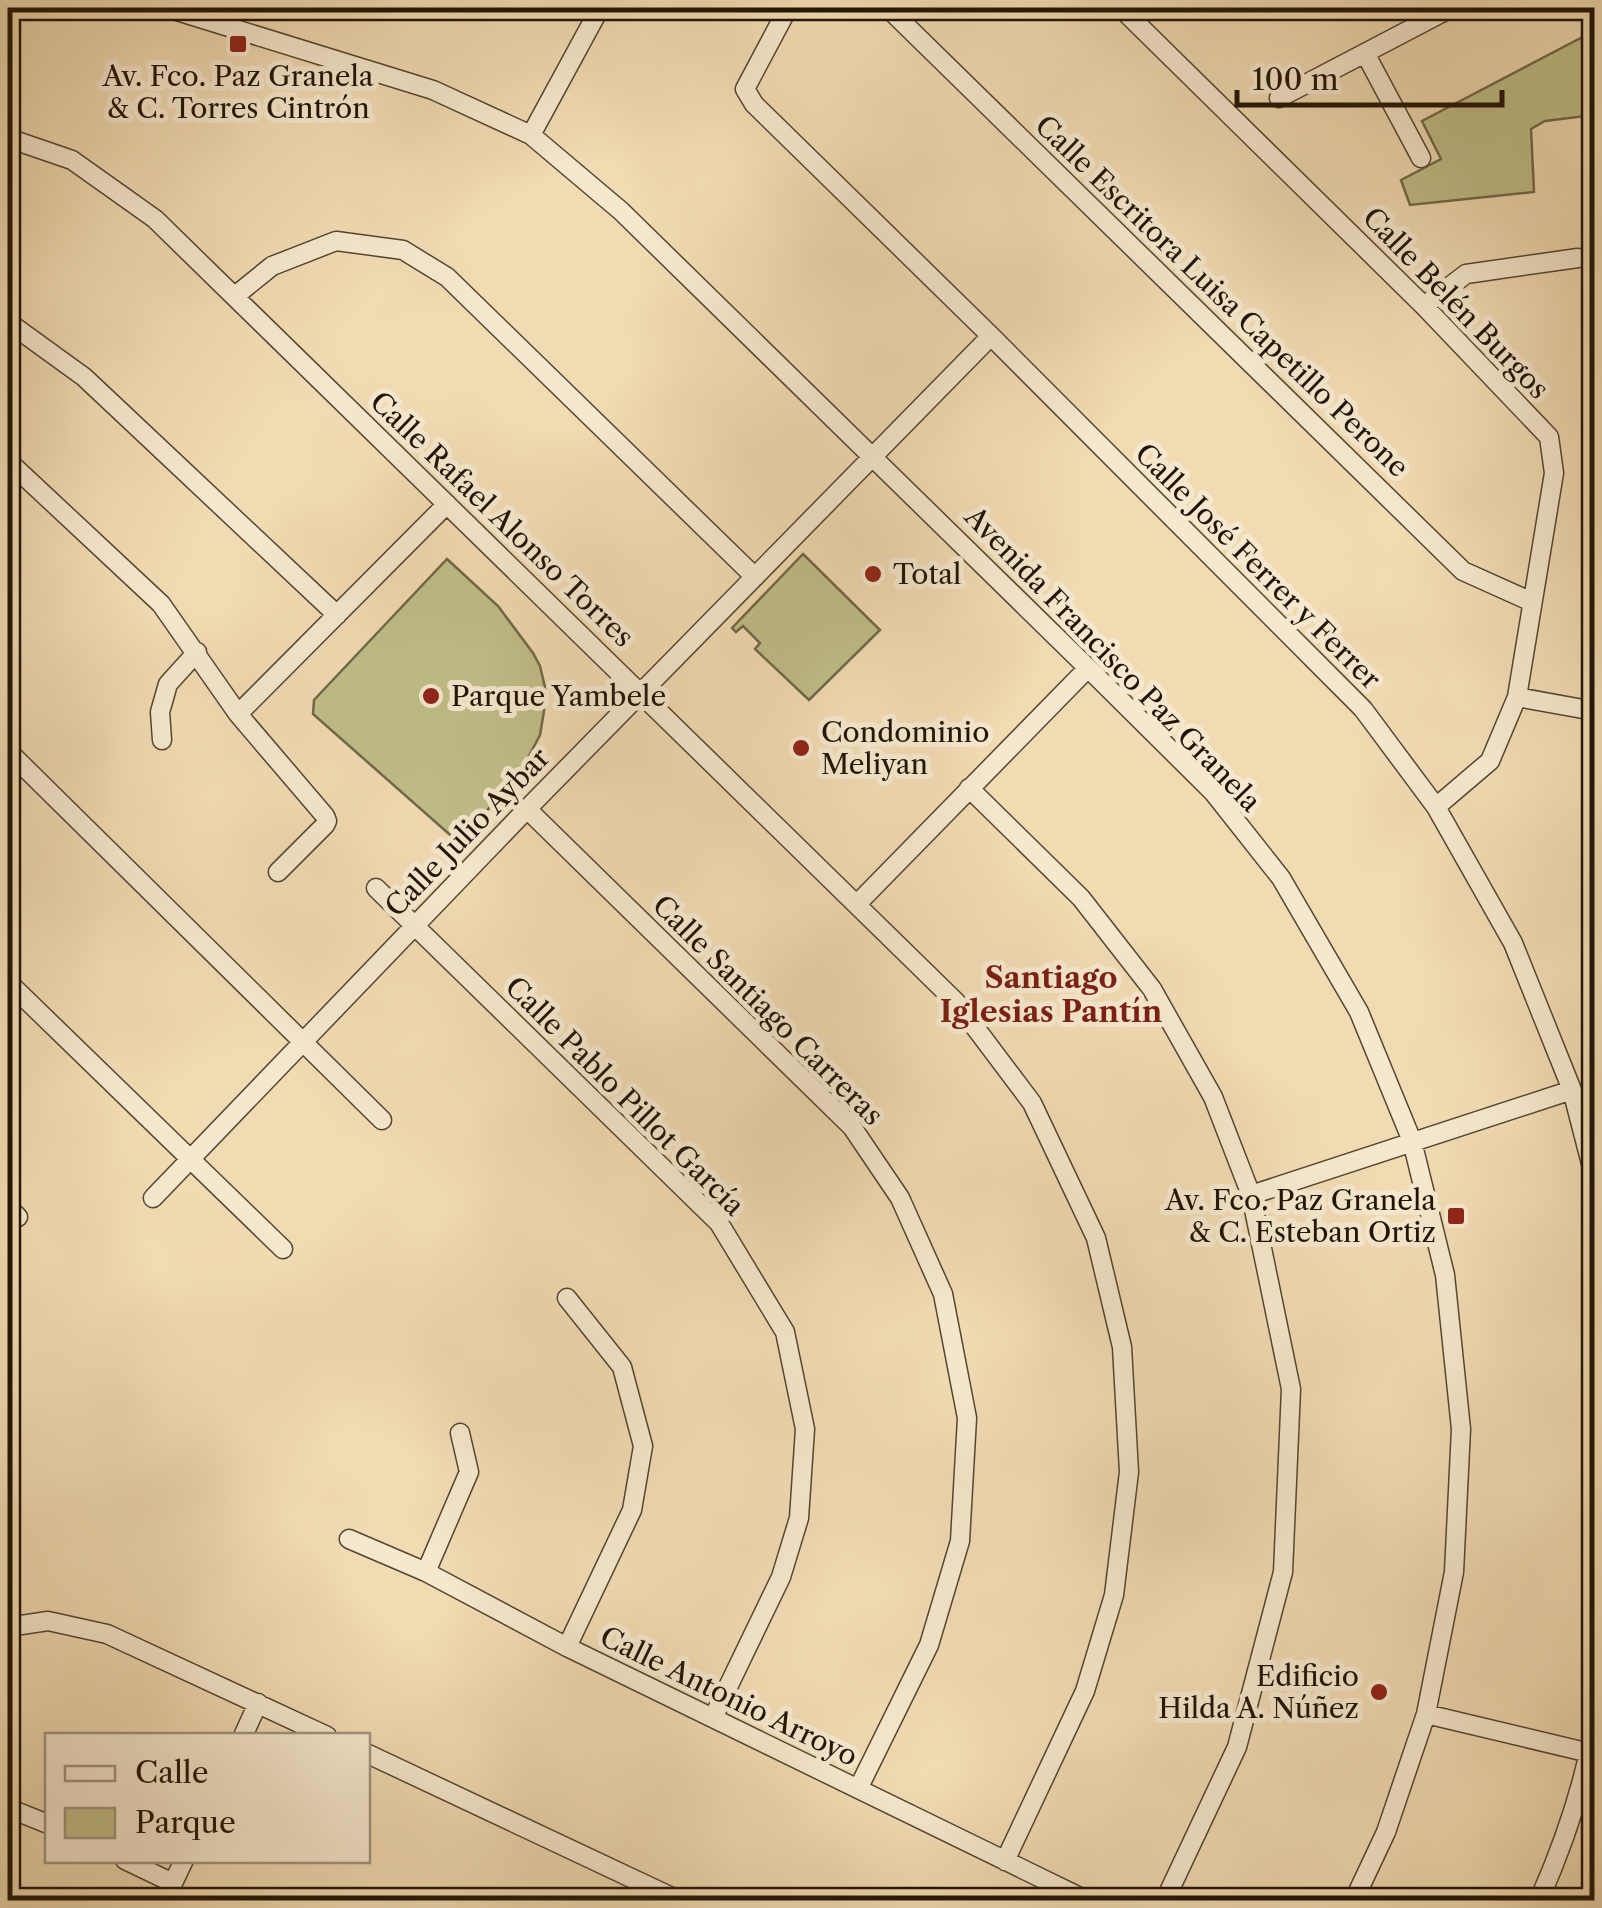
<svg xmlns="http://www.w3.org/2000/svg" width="1602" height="1908" viewBox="0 0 1602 1908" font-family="'Libre Caslon Text',serif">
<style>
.park{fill:#c0be89;stroke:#706948;stroke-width:2.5}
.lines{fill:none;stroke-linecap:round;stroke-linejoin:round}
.minor-casing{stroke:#544631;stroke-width:21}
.minor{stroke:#f6e8ce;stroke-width:18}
.poi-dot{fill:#8f2418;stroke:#f6e8ce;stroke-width:4}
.labels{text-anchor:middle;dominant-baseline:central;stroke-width:10;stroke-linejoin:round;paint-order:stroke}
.poi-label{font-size:28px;fill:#201406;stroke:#f6e8ce;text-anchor:start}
.street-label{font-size:28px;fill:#201406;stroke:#f6e8ce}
.neighbourhood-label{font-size:30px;font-weight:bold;fill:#7a1f14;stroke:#f6e8ce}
</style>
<rect width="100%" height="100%" fill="#f1dbb3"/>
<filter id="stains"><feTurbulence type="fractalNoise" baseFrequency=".002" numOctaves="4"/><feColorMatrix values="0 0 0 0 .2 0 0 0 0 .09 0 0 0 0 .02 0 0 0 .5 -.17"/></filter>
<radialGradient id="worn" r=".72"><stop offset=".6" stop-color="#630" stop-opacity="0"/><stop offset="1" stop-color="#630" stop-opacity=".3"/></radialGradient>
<path class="park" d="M1594 31V115L1545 121 1531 129 1534 192 1410 205 1401 180 1441 159 1422 121Z
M803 554 880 630 809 700 755 649 760 643 743 626 736 632 732 628Z
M447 559 498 606 533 653 540 666 545 687 544 711 540 735 530 754 513 784 457 841 313 714 314 700Z"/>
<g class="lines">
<defs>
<path id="minor" d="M167 8 433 90 531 135 621 211 1088 668 1213 792 1281 878 1359 1012 1412 1141 1445 1275 1461 1429 1454 1572 1426 1714 1386 1832 1354 1900
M788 8 745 89 754 104 991 336 1363 709 1436 807 1513 943 1572 1090 1594 1175
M888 8 1463 571 1532 602
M1121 8 1424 306 1549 437 1554 473 1517 697 1490 761 1436 807
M1365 53 1421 158
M1279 98 1451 8
M531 135 600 8
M8 138 72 160 155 219 956 1002 1032 1103 1096 1238 1122 1347 1129 1472 1114 1595 1085 1691 1005 1861
M235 296 272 266 336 241 403 250 447 277 755 577
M1424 306 1466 274 1578 258
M8 322 84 377 337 615
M8 461 161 604 238 714 325 816 327 821 325 825 278 872
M1517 697 1594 711
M238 714 447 504
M162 740 160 712 168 684 197 652
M8 751 382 1120
M969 788 1081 898 1152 989 1213 1097 1251 1195 1291 1389 1283 1572 1237 1747 1165 1900
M527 809 852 1127 900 1198 943 1294 967 1418 960 1541 929 1645 858 1789
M376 888 719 1223 785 1332 805 1429 799 1518 781 1577 713 1718
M857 904 1088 668
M8 982 283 1249
M1251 1195 1572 1090
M153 1198 527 809 991 336
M8 1207 18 1217
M567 1298 622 1367 643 1446 632 1510 567 1647
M349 1539 426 1572 567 1647 1086 1900
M426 1572 469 1472 460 1433
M8 1627 48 1621 107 1634 327 1736
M1426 1714 1594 1754
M243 1736 258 1703
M368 1754 678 1900
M8 1808 48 1824
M125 1860 173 1883
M165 1900 184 1860
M1539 1900C1563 1846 1583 1787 1594 1729"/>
</defs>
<use href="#minor" class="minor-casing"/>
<use href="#minor" class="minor"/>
</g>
<g class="poi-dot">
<rect x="228" y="34" width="20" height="20" rx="5"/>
<circle cx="873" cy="574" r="10"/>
<circle cx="431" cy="696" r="10"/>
<circle cx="801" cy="748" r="10"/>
<rect x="1446" y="1206" width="20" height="20" rx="5"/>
<circle cx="1379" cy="1692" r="10"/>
</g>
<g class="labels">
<g class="poi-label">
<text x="238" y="76" text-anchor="middle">Av. Fco. Paz Granela<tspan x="238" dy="32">&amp; C. Torres Cintrón</tspan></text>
<text x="893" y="574">Total</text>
<text x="451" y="696">Parque Yambele</text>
<text x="821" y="732">Condominio<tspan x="821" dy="32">Meliyan</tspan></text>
<text x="1436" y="1200" text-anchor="end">Av. Fco. Paz Granela<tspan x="1436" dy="32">&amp; C. Esteban Ortiz</tspan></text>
<text x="1359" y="1676" text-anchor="end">Edificio<tspan x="1359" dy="32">Hilda A. Núñez</tspan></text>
</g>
<g class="street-label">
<text transform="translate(1222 296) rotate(44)">Calle Escritora Luisa Capetillo Perone</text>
<text transform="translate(1456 303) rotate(46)">Calle Belén Burgos</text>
<text transform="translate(502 519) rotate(44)">Calle Rafael Alonso Torres</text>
<text transform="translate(1258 566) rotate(45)">Calle José Ferrer y Ferrer</text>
<text transform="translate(1113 659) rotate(46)">Avenida Francisco Paz Granela</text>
<text transform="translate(467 832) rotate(-46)">Calle Julio Aybar</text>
<text transform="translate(768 1010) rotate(45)">Calle Santiago Carreras</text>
<text transform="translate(625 1096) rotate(45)">Calle Pablo Pillot García</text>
<text transform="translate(729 1696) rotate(26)">Calle Antonio Arroyo</text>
</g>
<g class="neighbourhood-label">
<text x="1051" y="977">Santiago<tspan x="1051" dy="34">Iglesias Pantín</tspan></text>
</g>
</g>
<rect width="1602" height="1908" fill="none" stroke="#f1dbb3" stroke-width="40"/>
<rect x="10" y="10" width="1582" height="1888" fill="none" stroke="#201406" stroke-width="5"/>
<rect x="20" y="20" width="1562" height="1868" fill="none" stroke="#201406" stroke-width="2.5"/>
<rect x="45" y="1733" width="325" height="130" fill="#f6e8ce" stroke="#a0937e" stroke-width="2.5"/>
<rect x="65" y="1766" width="50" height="15" fill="#f6e8ce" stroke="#a0937e" stroke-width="2.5"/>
<text x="135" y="1783" font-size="30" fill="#201406">Calle</text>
<rect x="65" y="1808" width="50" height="30" fill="#c0be89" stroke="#a0937e" stroke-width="2.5"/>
<text x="135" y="1833" font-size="30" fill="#201406">Parque</text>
<path d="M1237 90v15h265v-15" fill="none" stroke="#201406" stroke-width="5"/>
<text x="1252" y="90" font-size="30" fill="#201406" stroke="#f6e8ce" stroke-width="8" paint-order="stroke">100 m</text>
<rect width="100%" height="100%" filter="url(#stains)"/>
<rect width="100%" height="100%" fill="url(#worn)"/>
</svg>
